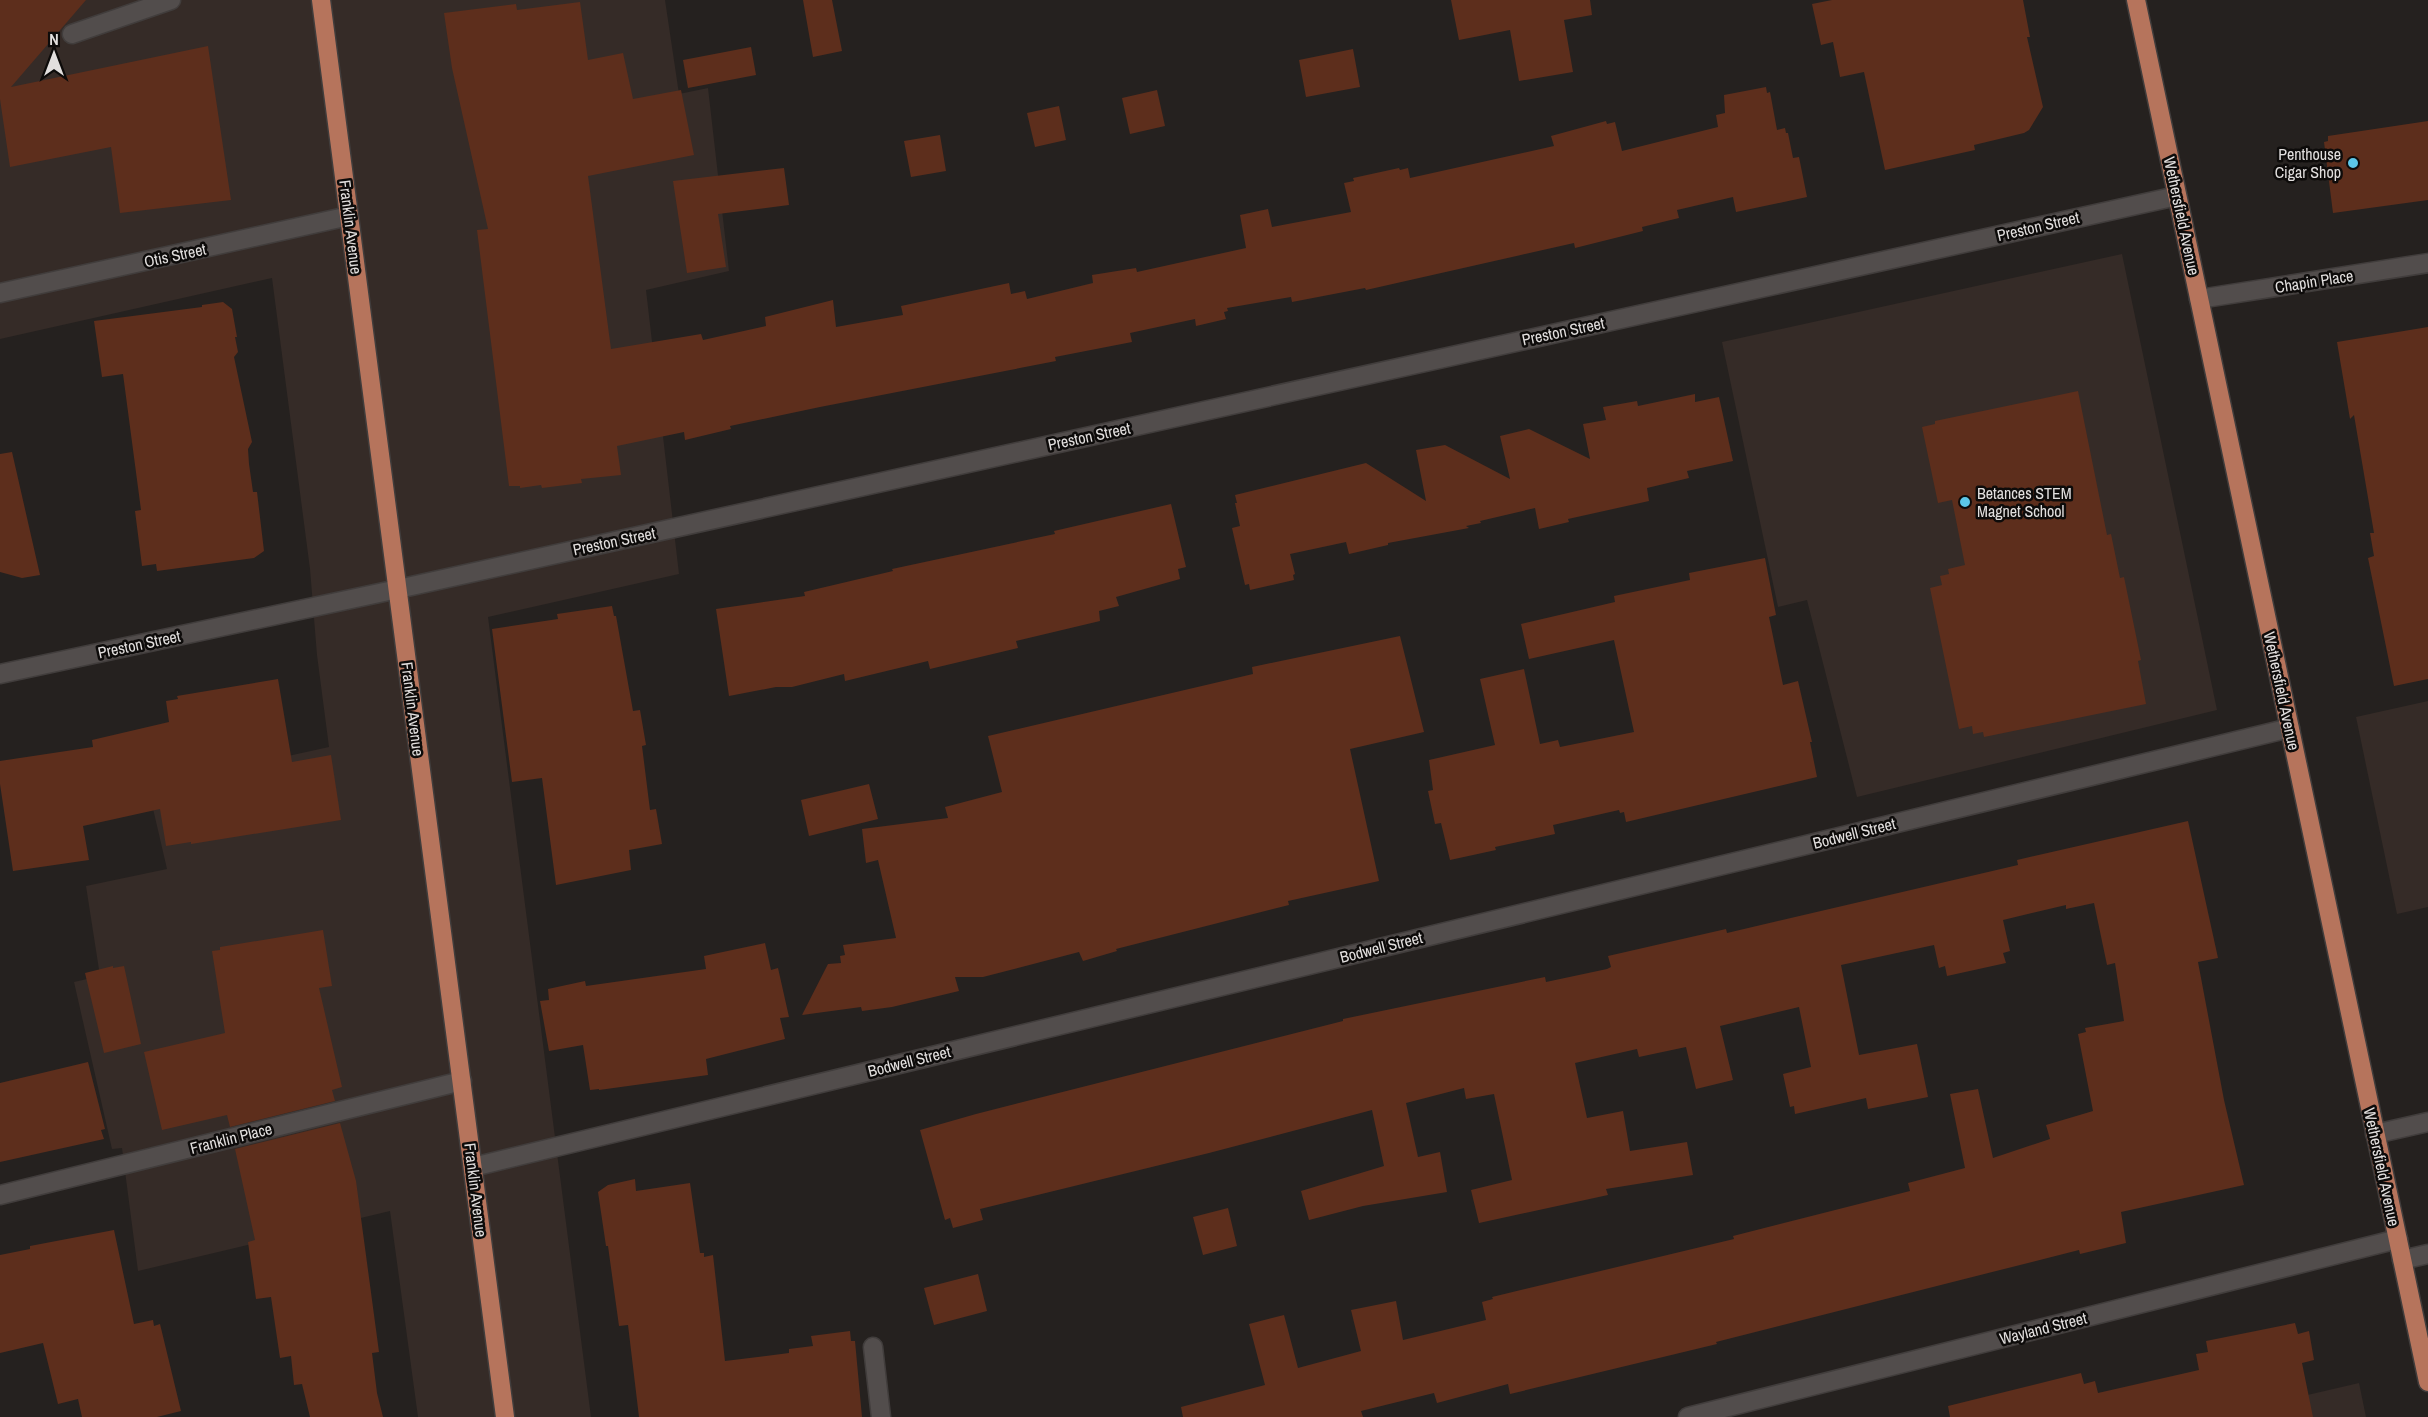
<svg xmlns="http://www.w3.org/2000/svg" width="2428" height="1417" viewBox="0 0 2428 1417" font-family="'Archivo Narrow',sans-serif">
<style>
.built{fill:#352b27}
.building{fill:#5d2e1c}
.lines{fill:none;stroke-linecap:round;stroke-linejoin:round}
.minor-casing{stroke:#413d3c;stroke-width:21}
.major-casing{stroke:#413d3c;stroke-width:21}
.minor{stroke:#524d4c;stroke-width:18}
.major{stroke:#b6745c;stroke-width:18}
.poi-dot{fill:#5cc7e8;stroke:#0d0b0a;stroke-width:2}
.labels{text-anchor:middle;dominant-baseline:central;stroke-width:5;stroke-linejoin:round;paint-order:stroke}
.poi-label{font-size:16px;fill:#e2dfde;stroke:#0d0b0a;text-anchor:end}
.street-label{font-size:16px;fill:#e2dfde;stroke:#0d0b0a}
</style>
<rect width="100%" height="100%" fill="#25211f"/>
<path class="built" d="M0 0H665L679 94 708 88 729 271 646 290 679 574 488 617 591 1417H418L390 1211 138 1271 122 1148 112 1149 74 982 100 976 86 886 167 869 148 787 329 747 317 655 310 569 272 278 0 339Z
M2122 254 2217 710 1857 797 1807 600 1778 607 1722 342Z
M2428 701V907L2397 914 2356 717Z
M2359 1383 2366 1417H2213Z"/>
<path class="building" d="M0 0H86L11 87 208 46 231 200 120 213 111 147 10 167 0 99Z
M803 0H832L842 51 813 57Z
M1451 0H1590L1592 15 1564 20 1573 72 1519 81 1510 30 1459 40Z
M1832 0H2023L2030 37H2027L2043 107 2029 130 2024 133 1974 145 1975 150 1885 170 1864 72 1840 77 1833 42 1821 45 1812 4Z
M580 2 588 60 623 53 633 99 681 90 694 155 588 176 611 349 701 334 703 340 766 326 765 317 833 300 836 327 903 315 901 306 1009 283 1011 294 1025 291 1027 299 1093 283 1092 275 1136 268 1137 272 1246 248 1240 215 1268 209 1272 227 1351 212 1344 183 1354 181 1353 178 1399 168 1400 170 1408 168 1410 178 1554 146 1551 136 1606 121 1607 124 1615 122 1622 151 1718 127 1716 115 1725 113 1724 95 1766 87 1767 93 1770 92 1777 130 1785 128 1786 133H1788L1793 158 1799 157 1807 197 1736 212 1733 197 1677 210 1679 218 1642 227 1643 231 1575 248 1574 243 1366 290 1365 288 1292 302 1291 297 1227 308 1228 311 1224 312 1226 319 1196 326 1195 319 1130 333 1132 342 1055 357 1056 361 820 407 730 426 731 429 685 440 684 432 617 446 621 475 581 479 582 483 542 488 541 485 520 488V486H509L477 230 488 229 452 68 444 13 516 4 517 10Z
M751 47 756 75 688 88 683 60Z
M1353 49 1360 87 1306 97 1299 60Z
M1157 90 1165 126 1130 134 1122 98Z
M1059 106 1066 140 1035 147 1027 113Z
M2428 121V200L2333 213 2324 142 2328 141V136Z
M940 135 946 171 911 177 904 141Z
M784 168 789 205 718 214 726 267 687 273 673 181Z
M223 302 232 309 237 337H235L238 352 234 357 252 442 248 449 249 464 253 492H257L264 551 254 558 157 571 156 564 142 566 135 511 141 510 123 374 102 377 94 321 202 307V305Z
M2428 327V679L2394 686 2368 558 2374 556 2370 533H2374L2354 415 2350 419 2337 342Z
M2078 391 2107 535 2111 534 2120 578 2124 577 2141 660 2138 661 2146 704 1984 737 1983 732 1973 734 1972 726 1959 729 1930 588 1942 585 1940 576 1949 574 1948 569 1965 565 1952 500 1938 503 1922 427 1935 424V421Z
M1695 394V402L1719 397 1733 461 1687 471 1689 478 1647 488 1649 501 1568 519 1569 522 1539 529 1535 508 1480 521 1481 523 1466 526 1469 528 1388 543V545L1349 554 1346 542 1290 554 1295 574 1293 575 1294 580 1250 590 1249 584 1245 585 1232 528 1240 526 1235 503H1237L1235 495 1366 463 1426 501 1416 450 1445 445 1510 479 1500 436 1529 429 1590 459 1583 424 1606 420 1603 407 1637 401 1638 406Z
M12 452 40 575 22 578 0 572V454Z
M1171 504 1186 567 1178 569 1180 579 1116 597 1119 606 1099 611 1100 621 1016 641 1018 648 930 669 928 661 845 681 844 674 792 687H776L729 696 716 609 805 596 804 592 893 571 892 569 1055 534 1054 531Z
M1765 558 1776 615 1769 617 1783 685 1798 681 1812 742H1810L1817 777 1626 822 1624 812 1620 813 1619 810 1553 825 1555 834 1495 847 1496 850 1450 860 1441 823 1435 824 1428 791 1433 790 1429 760 1495 745 1480 679 1524 669 1540 744 1558 740 1560 747 1634 732 1614 640 1529 659 1521 624 1615 602 1614 596 1690 580 1689 573Z
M612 606 614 616H616L633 711 640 710 646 745 642 746 650 810 656 809 662 844 629 850 631 870 556 885 542 778 512 782 492 629 558 619 557 614Z
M1400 636 1424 732 1350 749 1379 881 1288 901 1289 905 1116 949 1117 951 1083 961 1079 952 983 977H955L959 991 892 1007 862 1011 861 1007 802 1015 828 964 841 963 840 956 845 955 843 945 896 938 878 860 866 863 862 829 948 818 945 807 1002 792 988 736 1253 674 1252 667Z
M278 679 292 762 331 755 341 820 191 844V842L166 846 160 809 83 826 89 860 13 871 0 784V761L93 747 92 740 169 722 166 701 178 699 177 696Z
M869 784 878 819 809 836 801 800Z
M2188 821 2218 958 2198 962 2224 1100 2244 1185 2121 1212 2126 1243 2080 1254 2079 1250 1716 1342 1717 1344 1510 1394 1508 1384 1437 1403 1434 1393 1361 1411 1363 1417H1183L1181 1407 1265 1385 1249 1324 1284 1315 1298 1368 1361 1351 1351 1310 1396 1301 1403 1340 1486 1320 1482 1302 1493 1299 1492 1297 1734 1239 1733 1236 1910 1191 1908 1183 1965 1168 1950 1094 1978 1089 1993 1158 2050 1139 2046 1125 2093 1111 2078 1034 2086 1032 2085 1028 2124 1021 2115 963 2107 965 2094 903 2066 909V905L2003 920 2010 951 2003 953 2006 963 1947 976 1945 966 1939 968 1934 945 1841 965 1859 1055 1917 1044 1928 1097 1868 1109 1866 1098 1795 1114 1794 1106 1790 1107 1783 1074 1811 1067 1799 1007 1720 1026 1733 1080 1696 1089 1686 1047 1639 1057 1637 1049 1575 1063 1587 1118 1623 1111 1630 1151 1687 1142 1693 1175 1606 1189 1608 1195 1479 1223 1471 1190 1512 1180 1494 1094 1466 1099 1464 1088 1406 1103 1418 1157 1440 1152 1447 1192 1363 1206 1309 1220 1301 1191 1384 1166 1372 1110 1209 1153 980 1209 983 1220 953 1228 950 1218 945 1220 920 1130 976 1114 1343 1021V1019L1545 977 1546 982 1607 969 1611 967 1608 956 1726 929 1727 933 1898 893 2018 865 2017 860Z
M323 930 332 986 319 988 342 1087 332 1090 335 1101 230 1127 227 1115 162 1130 144 1052 225 1033 212 951 220 950V947Z
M765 943 771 970 778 968 789 1017 780 1018 785 1039 706 1059 708 1075 599 1090V1089L590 1090 583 1045 549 1051 540 1001 549 1000 548 989 585 981 586 986 706 969 704 956Z
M113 966V968L124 966 141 1044 104 1053 85 973Z
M88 1062 105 1129 101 1130 104 1139 0 1162V1083Z
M340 1123 356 1181 379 1352 372 1353 377 1393 383 1417H310L302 1384 294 1385 291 1356 280 1358 271 1297 256 1299 248 1242 255 1240 235 1149Z
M635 1179 636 1191 690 1183 700 1253H704V1257L713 1255 725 1361 789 1353V1349L813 1346 811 1336 850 1331 851 1341H855L862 1417H639L628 1325 619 1326 608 1246H606L598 1192 608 1185Z
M1228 1208 1237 1246 1203 1255 1193 1217Z
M114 1230 134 1324 153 1320 154 1326 160 1324 181 1411 157 1417H82L78 1399 58 1404 43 1343 0 1353V1255L30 1249V1246Z
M978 1274 987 1311 934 1325 924 1288Z
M2295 1323 2298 1334 2309 1331 2314 1360 2302 1363 2313 1417H1950L1948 1406 2081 1373 2084 1384 2095 1381 2098 1393 2199 1370 2196 1354 2208 1352 2206 1341Z"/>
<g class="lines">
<defs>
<path id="minor" d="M72 34 171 0
M0 293 349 216
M2199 299 2428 263
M0 674 398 589 2177 196
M2375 1134 2428 1122
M473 1167 2290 728
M0 1195 462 1081
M2402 1260 2428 1254
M873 1347 881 1417
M1688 1417 2398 1239"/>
<path id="major" d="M321 0 505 1417
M2136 0 2428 1382"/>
</defs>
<use href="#minor" class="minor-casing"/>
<use href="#major" class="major-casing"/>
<use href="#minor" class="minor"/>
<use href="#major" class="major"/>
</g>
<g class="poi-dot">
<circle cx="2353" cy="163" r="6"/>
<circle cx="1965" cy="502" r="6"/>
</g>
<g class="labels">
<g class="poi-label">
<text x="2341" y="154">Penthouse<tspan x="2341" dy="18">Cigar Shop</tspan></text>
<text x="1977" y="493" text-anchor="start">Betances STEM<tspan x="1977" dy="18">Magnet School</tspan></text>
</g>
<g class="street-label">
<text transform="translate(2182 216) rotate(78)">Wethersfield Avenue</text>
<text transform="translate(2038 226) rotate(-13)">Preston Street</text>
<text transform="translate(351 227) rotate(83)">Franklin Avenue</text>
<text transform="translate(175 255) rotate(-12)">Otis Street</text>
<text transform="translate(2314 281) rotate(-9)">Chapin Place</text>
<text transform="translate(1563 331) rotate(-12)">Preston Street</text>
<text transform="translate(1089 436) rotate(-12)">Preston Street</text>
<text transform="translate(614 541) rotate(-12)">Preston Street</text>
<text transform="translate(139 644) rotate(-12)">Preston Street</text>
<text transform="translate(2282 691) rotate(78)">Wethersfield Avenue</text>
<text transform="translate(413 709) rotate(83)">Franklin Avenue</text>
<text transform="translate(1854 833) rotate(-14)">Bodwell Street</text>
<text transform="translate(1381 947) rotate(-14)">Bodwell Street</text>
<text transform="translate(909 1061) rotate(-14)">Bodwell Street</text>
<text transform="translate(231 1138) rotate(-14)">Franklin Place</text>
<text transform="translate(2382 1167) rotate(78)">Wethersfield Avenue</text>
<text transform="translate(476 1190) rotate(83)">Franklin Avenue</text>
<text transform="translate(2043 1328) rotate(-14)">Wayland Street</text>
</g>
</g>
<g transform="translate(54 54)" stroke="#0d0b0a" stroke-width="4.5" paint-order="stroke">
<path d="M0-4.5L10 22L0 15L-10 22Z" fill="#e2dfde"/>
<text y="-9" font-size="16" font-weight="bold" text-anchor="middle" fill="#e2dfde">N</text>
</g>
</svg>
